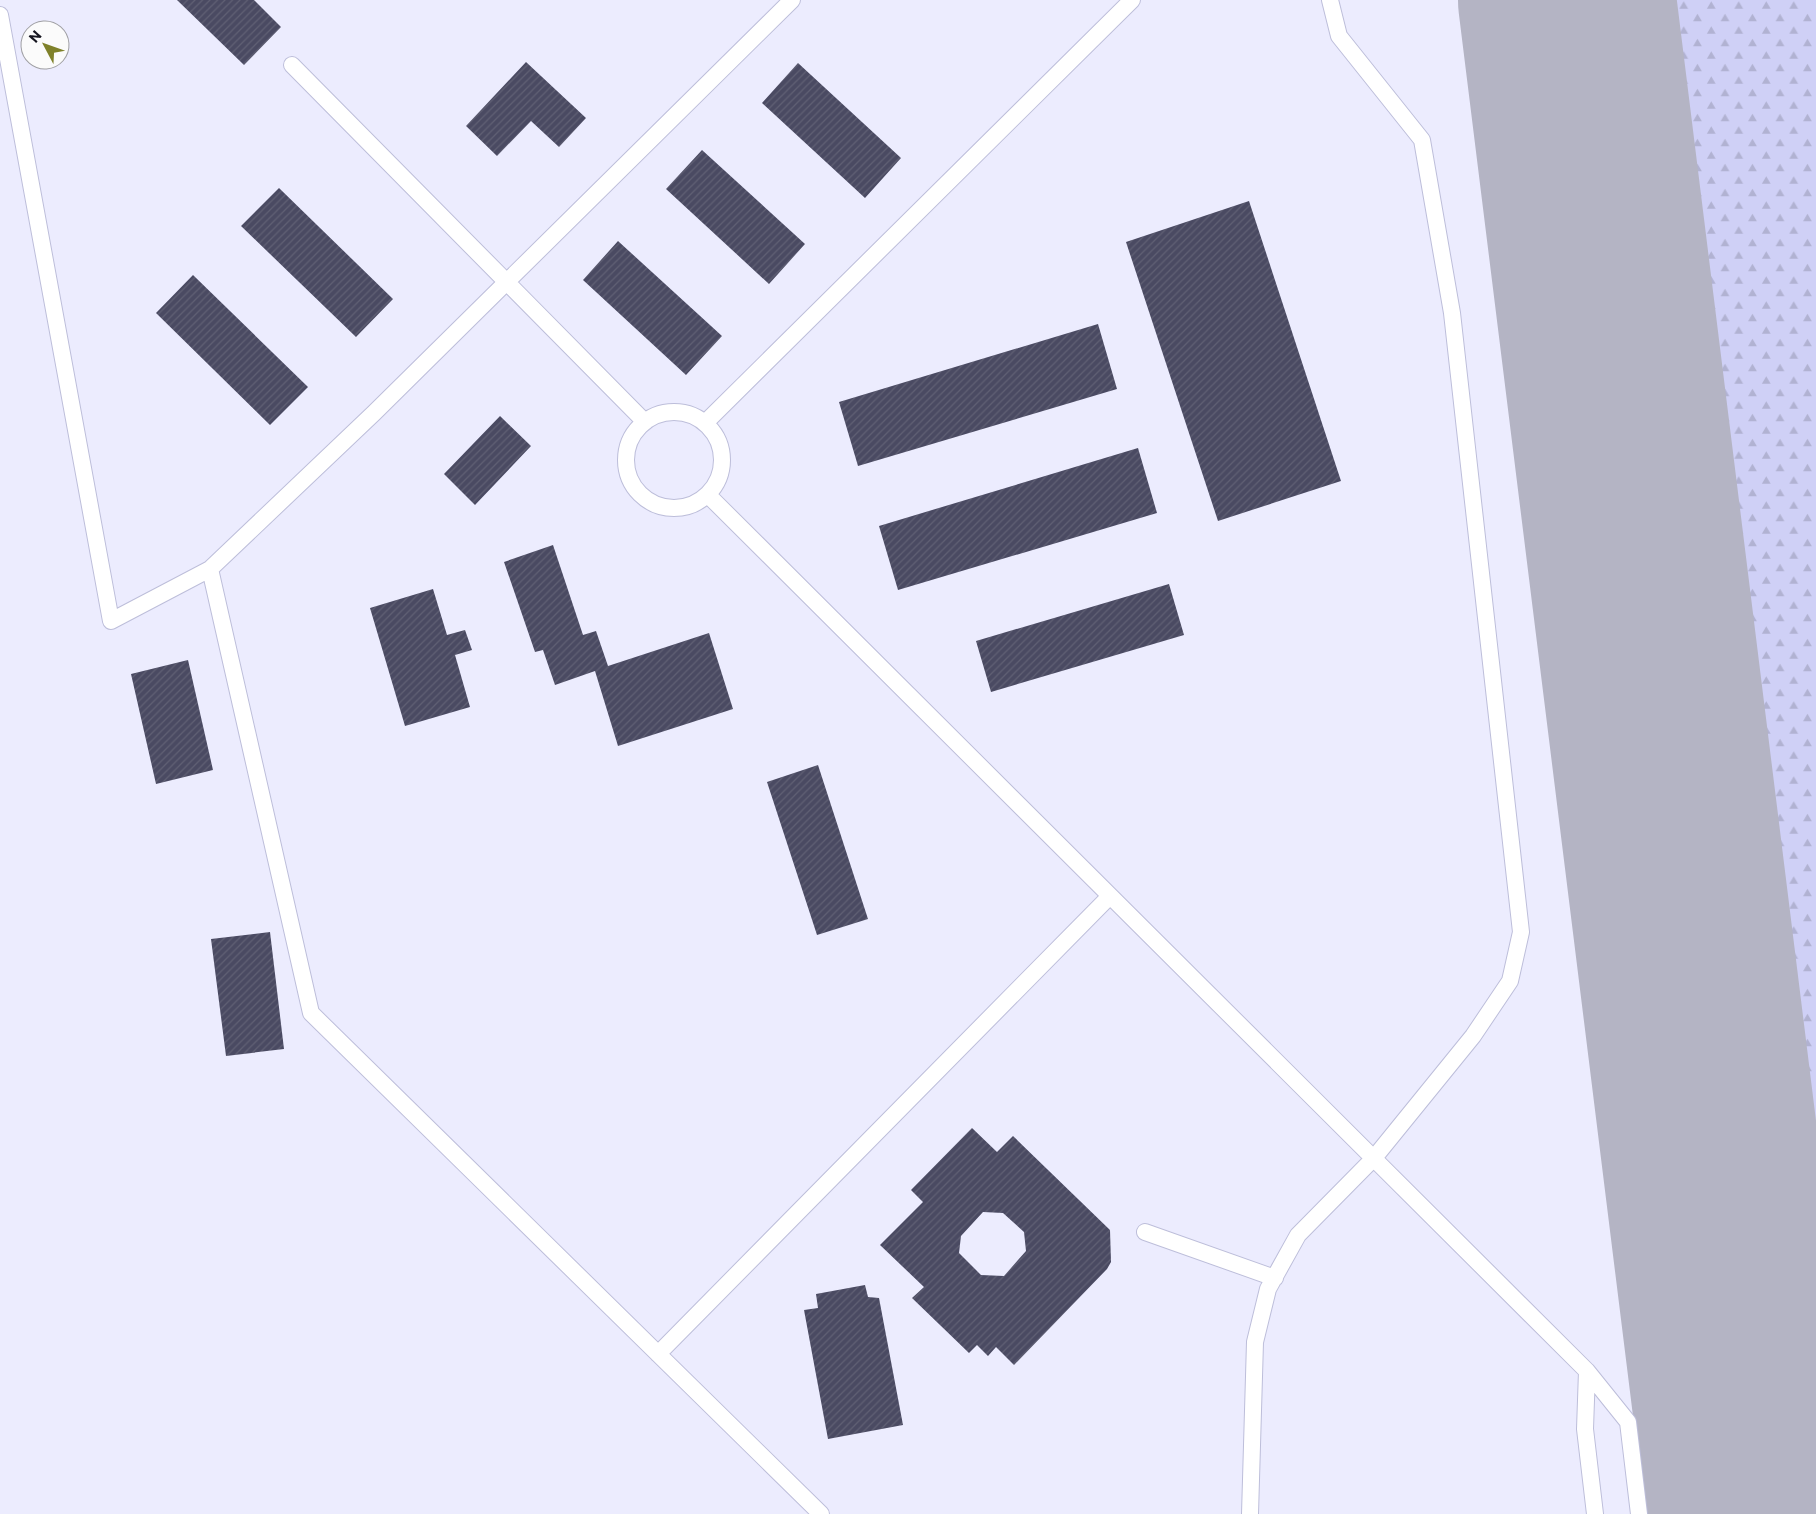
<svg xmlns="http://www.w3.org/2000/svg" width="1816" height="1514" viewBox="0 0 1816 1514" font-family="Commissioner,sans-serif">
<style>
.forest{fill:url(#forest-firs)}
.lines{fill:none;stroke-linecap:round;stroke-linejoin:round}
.runway{stroke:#b4b4c4;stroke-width:218}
.building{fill:url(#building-hatch);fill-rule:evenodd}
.lane-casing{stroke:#bdbeda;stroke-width:18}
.lane{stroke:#fff;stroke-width:16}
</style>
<defs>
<pattern id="forest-firs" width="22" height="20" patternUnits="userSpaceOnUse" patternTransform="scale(1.25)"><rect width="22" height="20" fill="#cfd0f6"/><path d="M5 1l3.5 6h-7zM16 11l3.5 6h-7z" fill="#b1b2d2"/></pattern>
<pattern id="building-hatch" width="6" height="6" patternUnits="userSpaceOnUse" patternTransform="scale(1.25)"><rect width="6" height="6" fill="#4a4a62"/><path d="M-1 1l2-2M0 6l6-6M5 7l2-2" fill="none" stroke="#606074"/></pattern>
</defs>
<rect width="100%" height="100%" fill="#ececfe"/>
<path class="forest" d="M1652 0H1816V1281L1728 518Z"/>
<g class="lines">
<path class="runway" d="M1567 0 1755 1514"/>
</g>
<path class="building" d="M177 0H254L281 27 244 65Z
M526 62 586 118 559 147 531 121 497 156 466 126Z
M798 63 901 158 865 198 762 103Z
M702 150 805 244 769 284 666 189Z
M279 188 393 299 356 337 241 226Z
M1249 201 1341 481 1218 521 1126 242Z
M618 241 722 336 686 375 583 280Z
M193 275 308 387 270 425 156 313Z
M1098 324 1117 389 858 466 839 402Z
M500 416 531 446 475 505 444 474Z
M1138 448 1157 513 898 590 879 526Z
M553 545 583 635 596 631 608 666 709 633 733 709 618 746 595 671 555 685 543 650 535 652 504 562Z
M1169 584 1184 635 991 692 976 641Z
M433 589 447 635 465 630 472 650 455 655 470 707 405 726 370 608Z
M188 660 213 770 156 784 131 674Z
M818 765 868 919 817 935 767 782Z
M270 932 284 1049 226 1056 211 939Z
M972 1128 997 1152 1013 1136 1110 1230 1111 1262 1107 1269 1014 1365 996 1347 988 1356 977 1345 969 1353 912 1298 924 1287 880 1245 923 1202 911 1190ZM983 1212 1003 1213 1024 1232 1026 1251 1004 1276 981 1275 959 1253 961 1236Z
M865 1285 868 1297 879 1298 903 1425 828 1439 804 1310 818 1308 816 1294Z"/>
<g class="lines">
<defs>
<path id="lane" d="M792 0 374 413 210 569 311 1013 821 1514
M0 15 111 621 210 569
M292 65 645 422
M626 460a48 48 0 1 1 96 0a48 48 0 1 1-96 0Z
M705 423 1132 0
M708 495 1587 1371 1628 1422 1639 1514
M1145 1232 1275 1278
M658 1354 1110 896
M1587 1371 1585 1429 1595 1514
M1250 1514 1255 1342 1268 1289 1298 1235 1374 1158 1473 1036 1510 981 1521 932 1452 313 1422 140 1339 36 1330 0"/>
</defs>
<use href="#lane" class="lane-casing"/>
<use href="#lane" class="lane"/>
</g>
<g transform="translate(45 45) rotate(311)"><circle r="24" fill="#fbfbfb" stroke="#9f9fa3"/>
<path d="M0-4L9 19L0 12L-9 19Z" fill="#7f812a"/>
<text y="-8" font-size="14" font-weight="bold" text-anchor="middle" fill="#15151f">N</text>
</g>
</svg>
